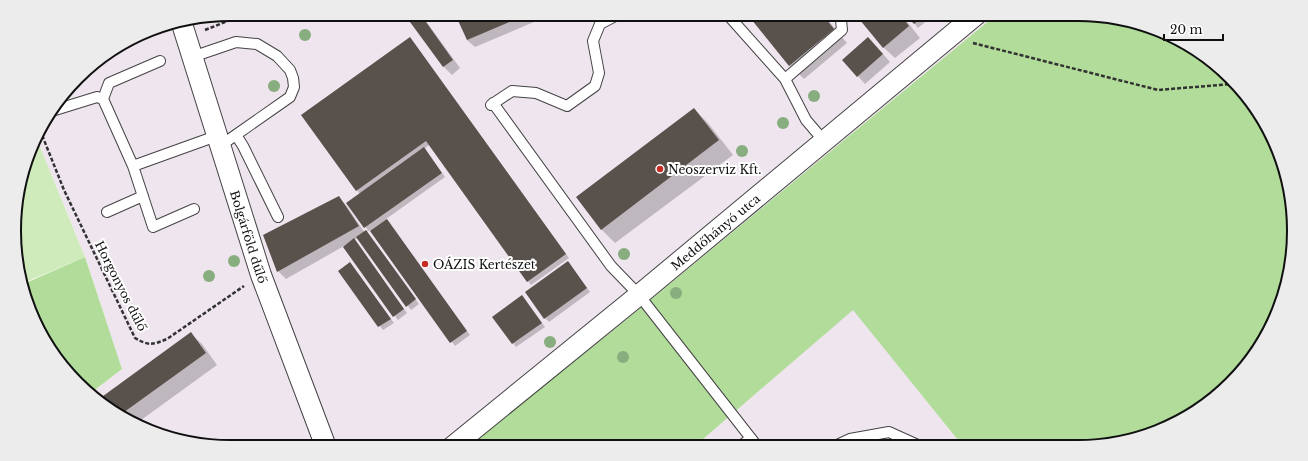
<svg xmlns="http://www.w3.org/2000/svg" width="1308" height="461" viewBox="0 0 1308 461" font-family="'Libre Baskerville',serif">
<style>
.industrial{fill:#eee5ee}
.green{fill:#cfebbb}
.forest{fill:#b1dc9a}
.shadow{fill:#0003}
.building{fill:#59524c}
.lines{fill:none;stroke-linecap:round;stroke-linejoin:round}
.lane-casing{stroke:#434343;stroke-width:12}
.street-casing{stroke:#434343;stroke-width:22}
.path{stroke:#323232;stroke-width:2.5;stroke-dasharray:4 2;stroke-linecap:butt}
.lane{stroke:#fff;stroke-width:10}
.street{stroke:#fff;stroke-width:20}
.tree{fill:#88ad7e}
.poi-dot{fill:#c42c24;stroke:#fff;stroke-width:1.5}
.labels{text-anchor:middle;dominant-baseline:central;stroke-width:4;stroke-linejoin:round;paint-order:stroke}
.poi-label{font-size:12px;fill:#101010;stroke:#fff;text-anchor:start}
.street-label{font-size:12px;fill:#101010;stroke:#fff}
.rim{fill:none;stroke:#101010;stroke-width:2}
</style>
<rect width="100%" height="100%" fill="#fffef3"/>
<path class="industrial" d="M231 14H997L626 320 468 446 230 447 175 440 110 410 92 392 122 369 85 257 36 137 88 68 148 30Z
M853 309 962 445 695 446Z"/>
<path class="green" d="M36 137 85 257 21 284 16 202Z"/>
<path class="forest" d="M997 14H1077L1133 21 1209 59 1265 122 1292 202 1287 286 1265 339 1220 393 1173 425 1106 445H962L853 310 695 446H642L637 441 631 446H468L626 320Z
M85 257 122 369 92 392 51 351 21 285Z"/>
<path class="shadow" d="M457 14H553L475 47 467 40Z
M748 14H823L847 43 804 79 790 65Z
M857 14H901L920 38 895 58 883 47Z
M907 14H935L918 28Z
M421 16 428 24 460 68 452 75 444 67 412 22Z
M410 38 569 258 531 285 429 145 424 149 445 177 386 219 390 224 470 335 455 346 370 230 367 232 419 304 411 310 358 238 354 240 407 313 398 320 344 246 286 279 278 271 338 197 346 205 365 233 368 230 347 203 360 194 357 190Z
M876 46 890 62 865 84 858 76Z
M694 109 708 123 733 155 615 243 601 229Z
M350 263 394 323 383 330 339 271Z
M571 266 590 292 549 322 545 318Z
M522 297 545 327 516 347 513 343Z
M190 333 202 344 217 365 137 423 110 410 99 400Z"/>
<path class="building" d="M455 14H528L467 40Z
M747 14H822L834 29 789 66Z
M855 14H900L909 26 883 48Z
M905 14H927L914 24Z
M421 15 453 60 443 67 410 22Z
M410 37 566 254 527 282 426 141 356 191 301 115Z
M868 37 883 54 857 77 842 60Z
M694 108 719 140 601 230 576 197Z
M424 147 442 173 364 228 346 203Z
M339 196 359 226 277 272 263 235Z
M387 219 467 331 450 343 370 231Z
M366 230 416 299 406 307 356 237Z
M354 238 404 309 393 317 343 247Z
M568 261 587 288 544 319 525 292Z
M350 262 391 319 378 327 338 271Z
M522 295 542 323 512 344 492 317Z
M191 332 206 353 120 415 110 410 99 399Z
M242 439 248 447H231Z"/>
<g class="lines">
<defs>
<path id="lane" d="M727 14 785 79 806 120 824 141
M192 57 236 42 257 44 277 56 290 70 293 78 294 87 290 97 220 146
M785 79 842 30 841 20 836 14
M103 99 109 83 160 61
M493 103 611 266 639 295 757 446
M491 105 512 91 536 93 567 106 595 86 599 73 593 41 600 24 619 14
M55 110 97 97 103 99 133 166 153 227 194 209
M236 135 243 146 278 217
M133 166 208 139 217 134
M107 212 143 196
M741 446 751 438
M835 446 850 439 889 432 920 446"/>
<g id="street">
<path id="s1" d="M182 24 261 275 326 447"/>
<path id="s2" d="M452 447 639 295 977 14"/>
</g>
</defs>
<use href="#lane" class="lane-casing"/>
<use href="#street" class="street-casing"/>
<path class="path" d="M205 30 245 14
M973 43 1158 90 1231 84
M40 130 64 190 135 338C149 346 152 345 167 339L244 286"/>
<use href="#lane" class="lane"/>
<use href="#street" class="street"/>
</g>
<g class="tree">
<circle cx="305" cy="35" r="6"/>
<circle cx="274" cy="86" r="6"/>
<circle cx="814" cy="96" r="6"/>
<circle cx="783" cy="123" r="6"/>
<circle cx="742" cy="151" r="6"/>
<circle cx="624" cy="254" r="6"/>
<circle cx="234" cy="261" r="6"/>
<circle cx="209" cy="276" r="6"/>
<circle cx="676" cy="293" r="6"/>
<circle cx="550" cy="342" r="6"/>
<circle cx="623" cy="357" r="6"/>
</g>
<g class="poi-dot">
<circle cx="660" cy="169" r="4"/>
<circle cx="425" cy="264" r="4"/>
</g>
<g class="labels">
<g class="poi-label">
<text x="668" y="169">Neoszerviz Kft.</text>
<text x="433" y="264">OÁZIS Kertészet</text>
</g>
<g class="street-label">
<text stroke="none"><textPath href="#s2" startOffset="340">Meddőhányó utca</textPath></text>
<text stroke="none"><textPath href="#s1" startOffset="223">Bolgárföld dűlő</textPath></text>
<text transform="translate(121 286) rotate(63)">Horgonyos dűlő</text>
</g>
</g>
<path d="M0 0H1308V461H0ZM230 21H1078A209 209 0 0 1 1287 230V231A209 209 0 0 1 1078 440H230A209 209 0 0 1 21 231V230A209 209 0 0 1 230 21Z" fill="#ececec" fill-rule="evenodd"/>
<path class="rim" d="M230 21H1078A209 209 0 0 1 1287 230V231A209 209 0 0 1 1078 440H230A209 209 0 0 1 21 231V230A209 209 0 0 1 230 21Z"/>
<path d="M1164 34v6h59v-6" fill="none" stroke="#101010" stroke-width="2"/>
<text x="1170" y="34" font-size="12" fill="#101010" stroke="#ffffff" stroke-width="3" paint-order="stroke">20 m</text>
</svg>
